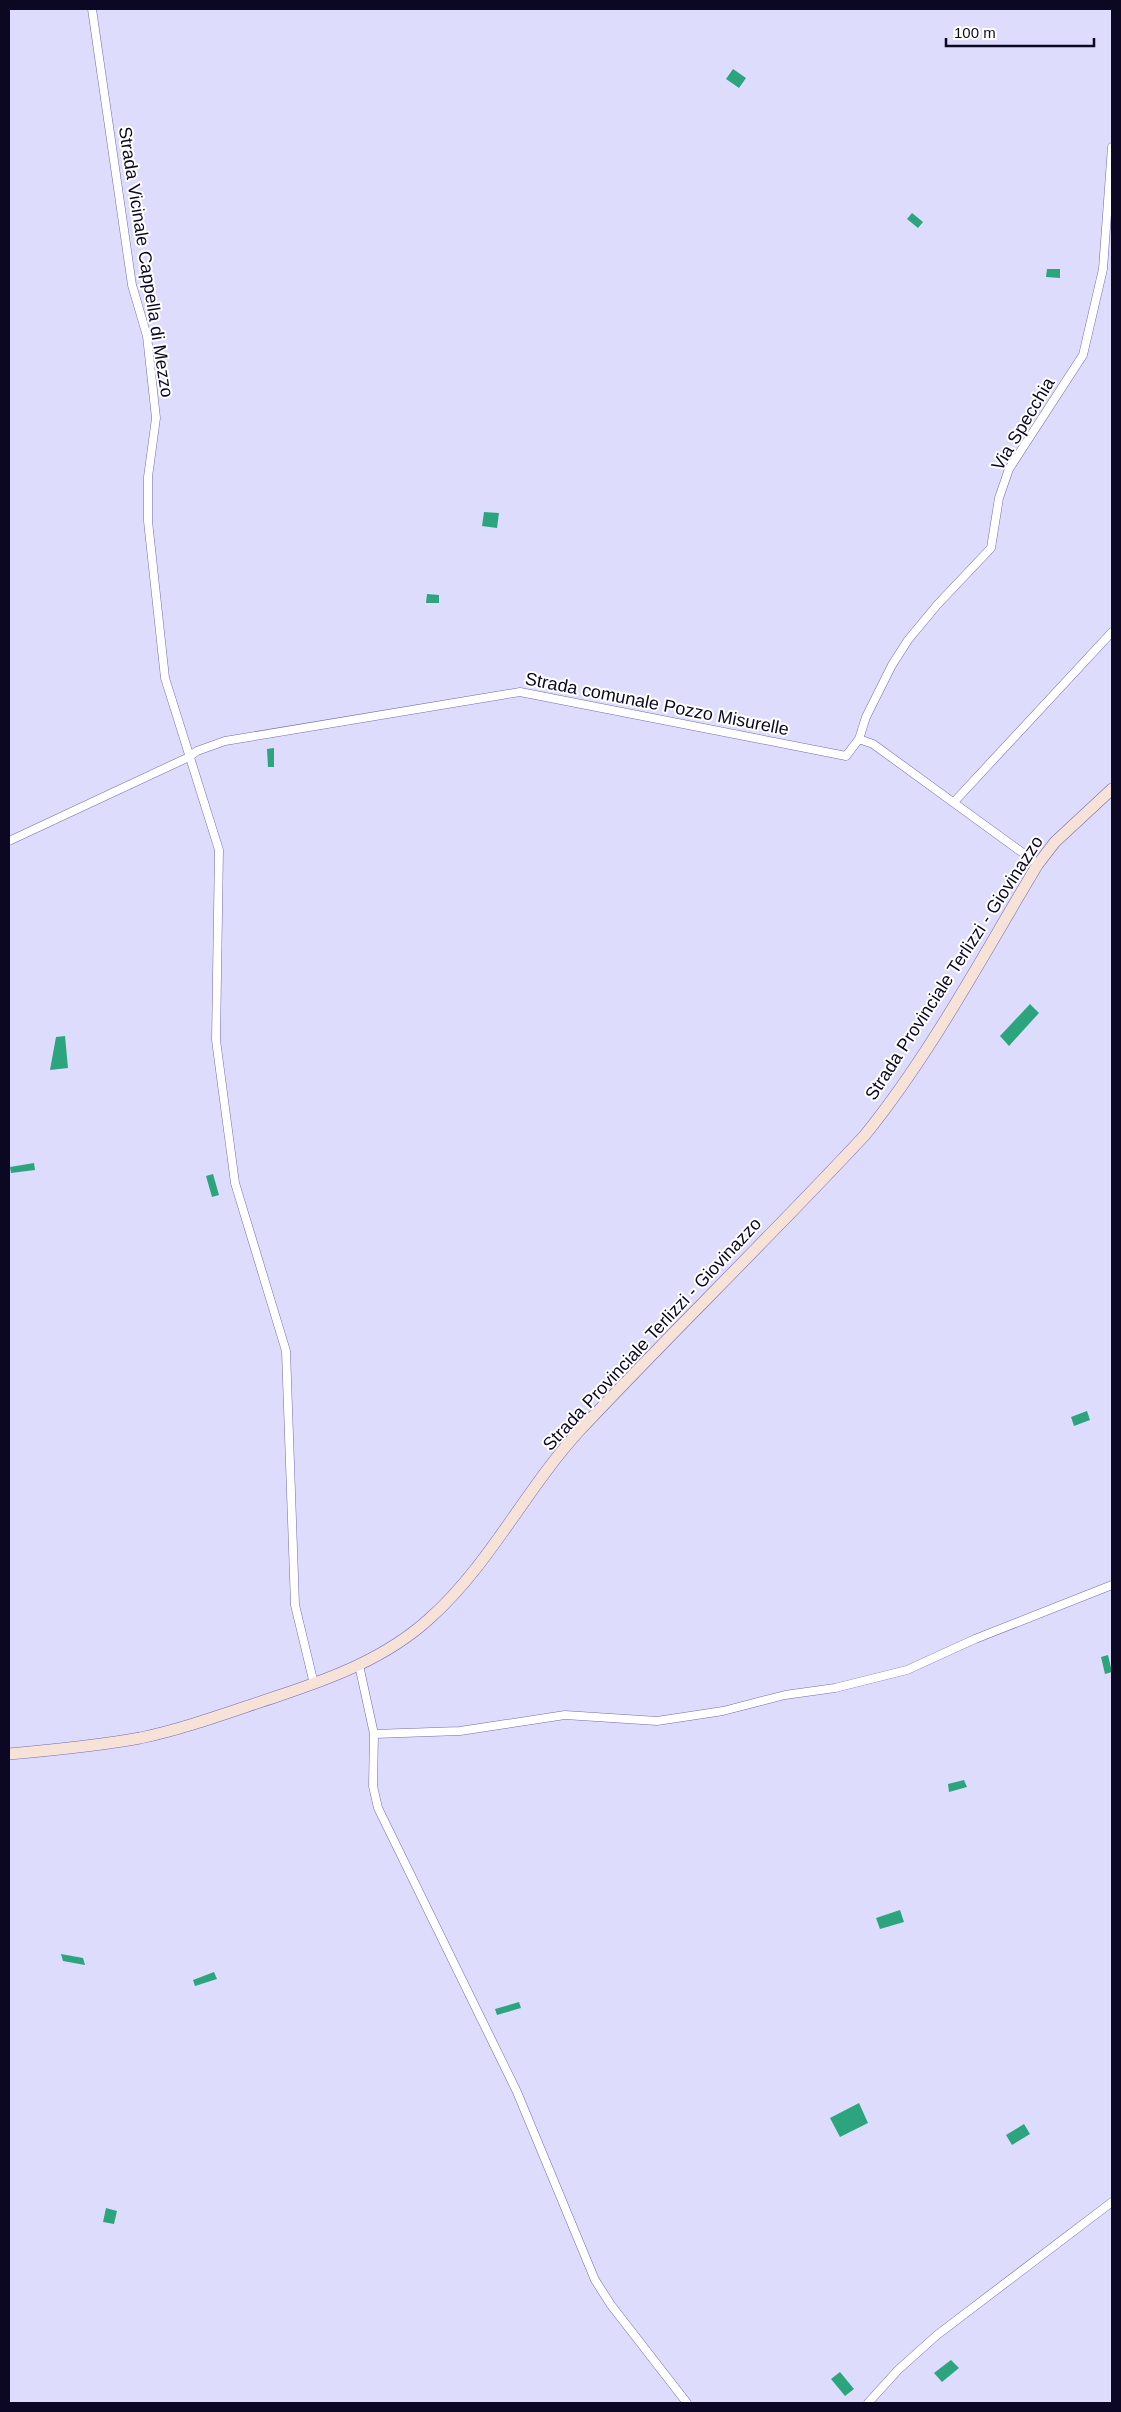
<svg xmlns="http://www.w3.org/2000/svg" width="1121" height="2412" viewBox="0 0 1121 2412" font-family="Arial,sans-serif">
<style>
.water{fill:#2ca57e}
.lines{fill:none;stroke-linecap:round;stroke-linejoin:round}
.street-casing{stroke:#726bb3;stroke-width:9}
.secondary-casing{stroke:#726bb3;stroke-width:12}
.street{stroke:#fff;stroke-width:8}
.secondary{stroke:#f7e2d8;stroke-width:11}
.labels{text-anchor:middle;dominant-baseline:central;stroke-width:4;stroke-linejoin:round;paint-order:stroke}
.street-label{font-size:18px;fill:#0c0722;stroke:#fff}
</style>
<rect width="100%" height="100%" fill="#dddcfc"/>
<path class="water" d="M733 69 746 78 739 88 726 79Z
M912 213 923 222 918 228 907 219Z
M1047 269H1060V278L1046 277Z
M484 512 499 513 497 528 482 526Z
M427 594 439 595V603H426Z
M274 748V767H268L267 749Z
M1030 1004 1039 1013 1009 1046 1000 1036Z
M65 1036 68 1068 50 1070 56 1037Z
M34 1163 35 1170 11 1173 10 1167Z
M213 1174 219 1195 212 1197 206 1176Z
M1087 1411 1090 1420 1074 1426 1071 1417Z
M1108 1655 1112 1672 1105 1674 1101 1657Z
M964 1780 967 1787 949 1792 948 1784Z
M900 1910 904 1922 880 1929 876 1918Z
M61 1954 83 1958 85 1965 63 1961Z
M214 1972 217 1979 195 1986 193 1980Z
M519 2002 521 2008 497 2015 495 2009Z
M859 2103 868 2123 840 2137 830 2118Z
M1024 2124 1030 2134 1012 2145 1006 2135Z
M106 2208 117 2211 114 2224 103 2222Z
M951 2360 959 2368 942 2382 934 2373Z
M840 2372 854 2389 845 2396 831 2379Z"/>
<g class="lines">
<defs>
<path id="street" d="M92 9 132 285 147 336 156 418 148 477V521L165 678 219 850 216 1040 235 1183 286 1351 295 1605 314 1684
M859 739 866 717 892 665 908 640 937 605 991 548 999 498 1009 469 1083 355 1103 269 1112 147
M954 802 1112 632
M9 841 189 757 197 751 225 741 520 692 846 756 859 739 873 744 1038 864
M359 1665 374 1734 373 1786 378 1808 517 2092 595 2280 611 2305 687 2403
M374 1734 460 1731 565 1715 657 1721 723 1711 785 1695 835 1688 907 1670 975 1639 1112 1585
M868 2403 898 2370 937 2335 1112 2202"/>
<path id="secondary" d="M9 1754C53 1750 97 1746 140 1738 187 1728 232 1711 278 1696 332 1678 386 1658 429 1619 490 1565 526 1488 581 1429 674 1330 772 1235 865 1135 932 1052 983 955 1038 864L1055 842 1112 789"/>
</defs>
<use href="#street" class="street-casing"/>
<use href="#secondary" class="secondary-casing"/>
<use href="#street" class="street"/>
<use href="#secondary" class="secondary"/>
</g>
<g class="labels">
<g class="street-label">
<text transform="translate(146 262) rotate(81)">Strada Vicinale Cappella di Mezzo</text>
<text transform="translate(1023 424) rotate(-59)">Via Specchia</text>
<text transform="translate(657 704) rotate(11)">Strada comunale Pozzo Misurelle</text>
<text transform="translate(954 968) rotate(-57)">Strada Provinciale Terlizzi - Giovinazzo</text>
<text transform="translate(652 1334) rotate(-47)">Strada Provinciale Terlizzi - Giovinazzo</text>
</g>
</g>
<rect width="1121" height="2412" fill="none" stroke="#0c0722" stroke-width="20"/>
<path d="M946 38v8h148v-8" fill="none" stroke="#0c0722" stroke-width="2.5"/>
<text x="954" y="38" font-size="15" fill="#0c0722" stroke="#ffffff" stroke-width="4" paint-order="stroke">100 m</text>
</svg>
